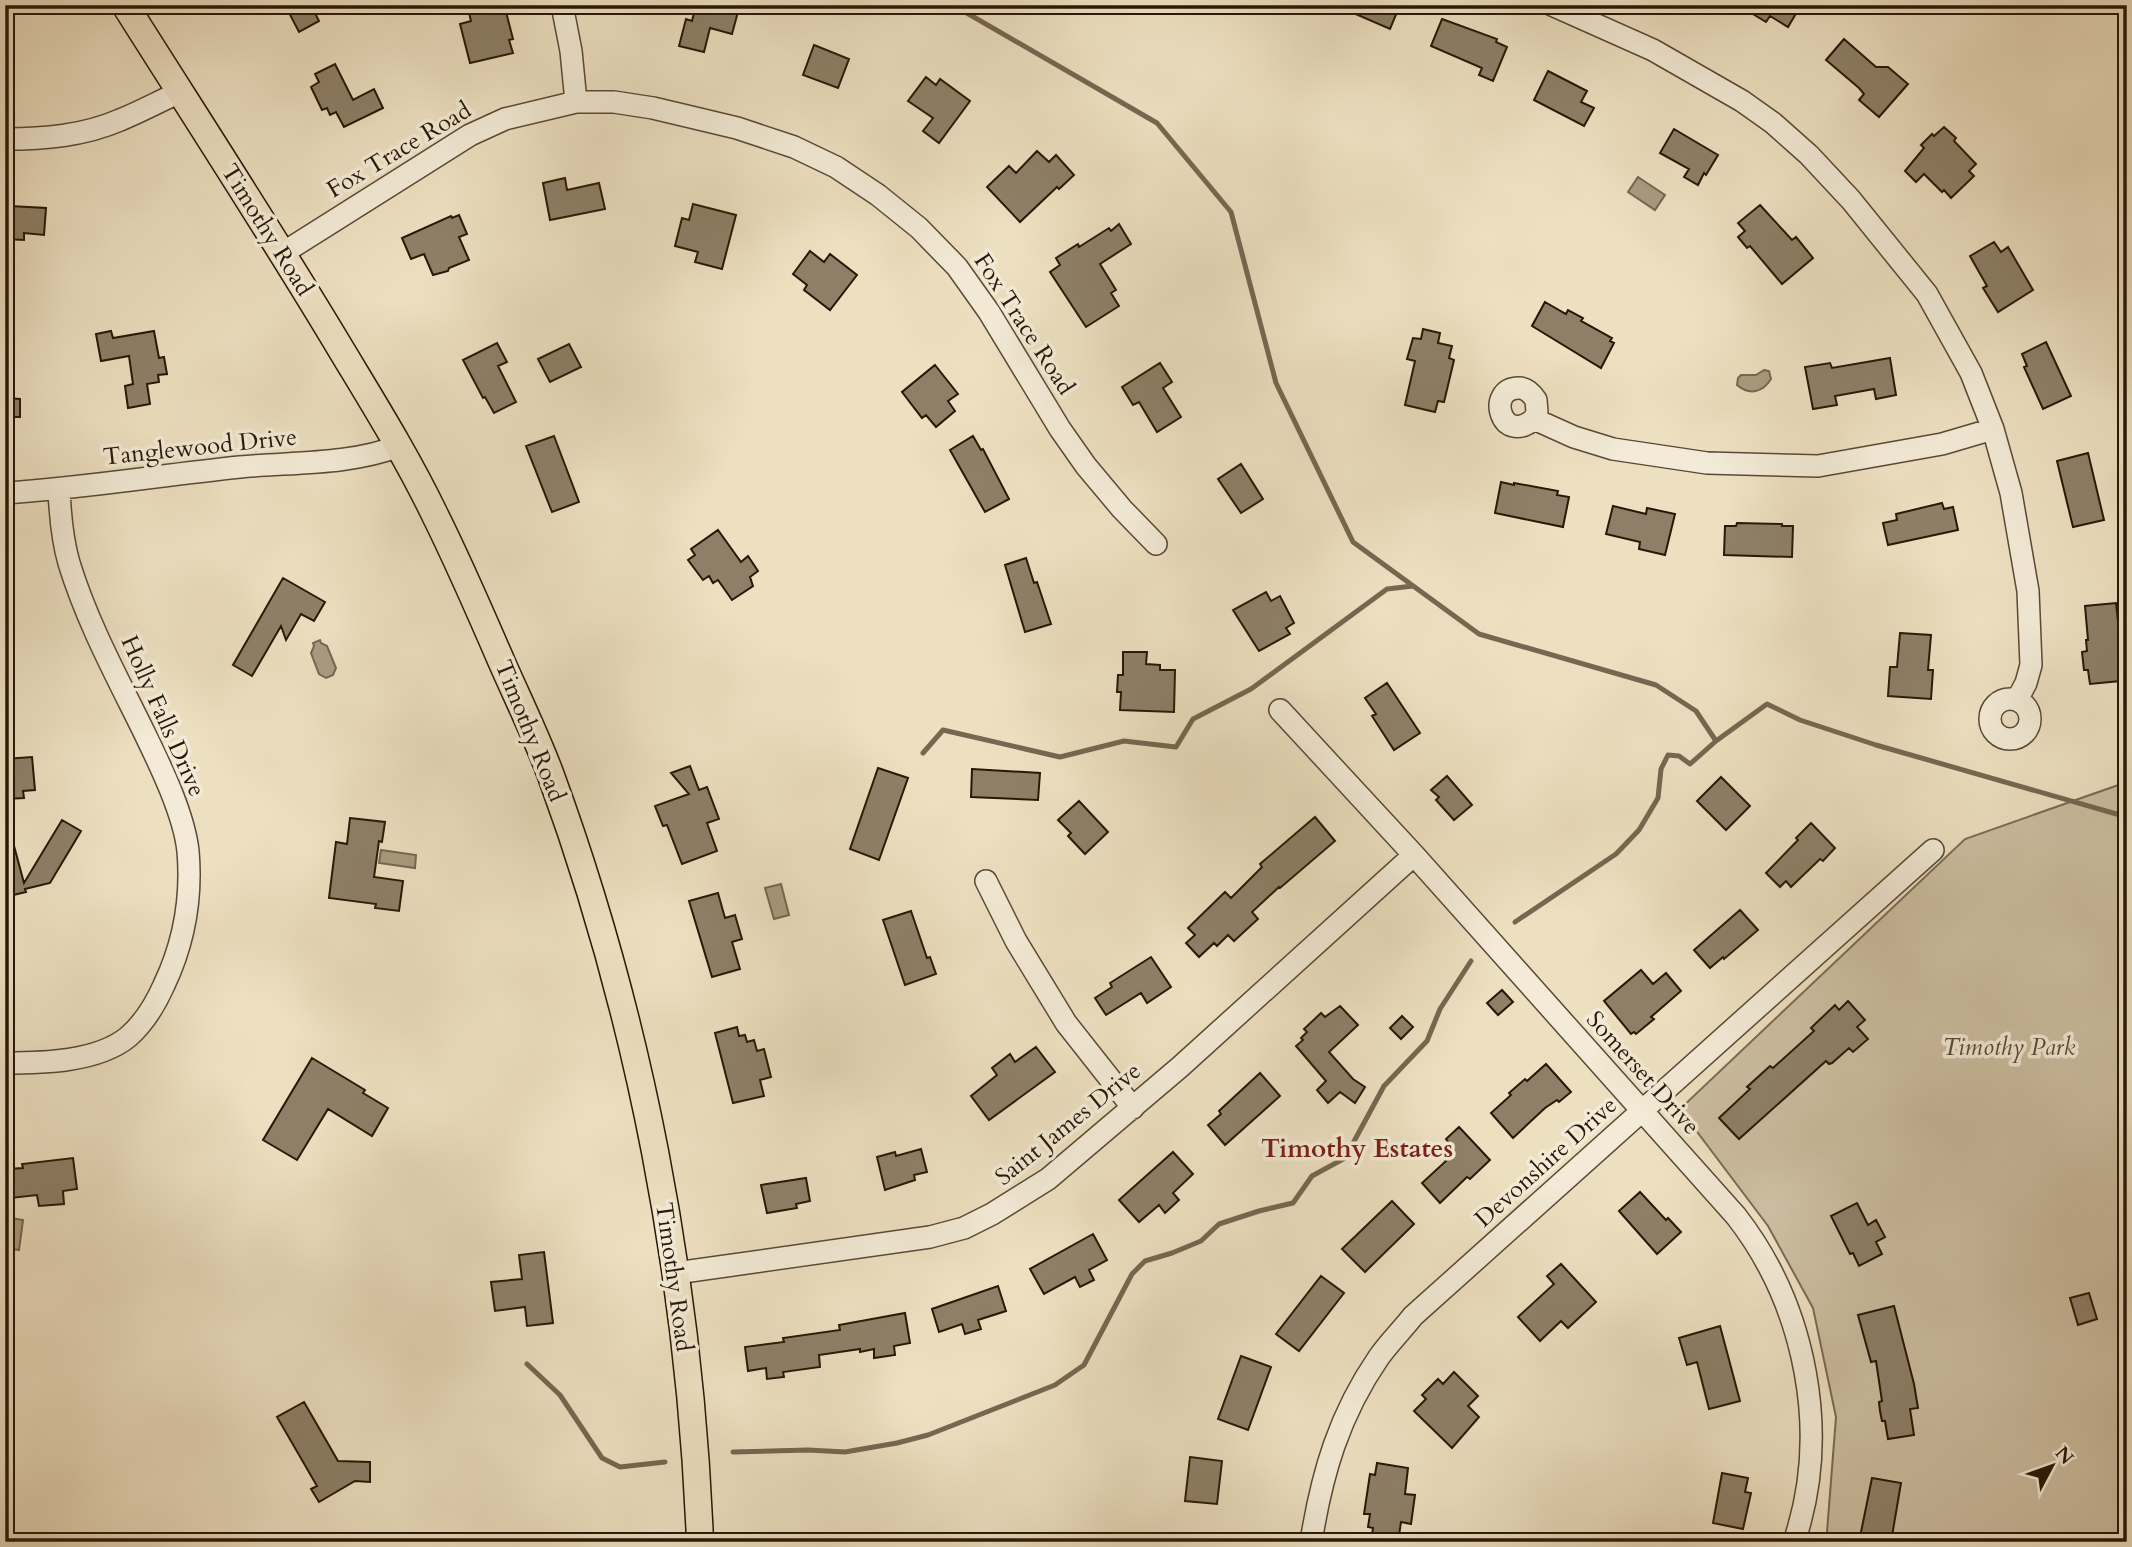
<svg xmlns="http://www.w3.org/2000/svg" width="2132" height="1547" viewBox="0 0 2132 1547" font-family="Cardo,serif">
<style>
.green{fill:#ccbea1;stroke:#7a6a54;stroke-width:2}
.water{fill:#aa9c82;stroke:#766751;stroke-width:2}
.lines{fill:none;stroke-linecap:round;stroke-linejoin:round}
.stream{stroke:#766751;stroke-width:5}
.building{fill:#8e8068;stroke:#281707;stroke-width:2}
.minor-casing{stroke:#594936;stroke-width:24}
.major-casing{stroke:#281707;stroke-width:29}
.minor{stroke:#f3ebd7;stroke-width:21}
.major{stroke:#ede0c1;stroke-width:26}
.labels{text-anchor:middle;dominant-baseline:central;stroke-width:7;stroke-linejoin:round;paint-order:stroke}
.street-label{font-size:24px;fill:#281707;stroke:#f3ebd7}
.park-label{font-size:24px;font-style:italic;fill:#594935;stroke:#f3ebd7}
.neighbourhood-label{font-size:26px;font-weight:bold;fill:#7a1f14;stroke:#f3ebd7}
</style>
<rect width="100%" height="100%" fill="#ede0c1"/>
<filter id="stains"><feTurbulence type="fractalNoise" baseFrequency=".00286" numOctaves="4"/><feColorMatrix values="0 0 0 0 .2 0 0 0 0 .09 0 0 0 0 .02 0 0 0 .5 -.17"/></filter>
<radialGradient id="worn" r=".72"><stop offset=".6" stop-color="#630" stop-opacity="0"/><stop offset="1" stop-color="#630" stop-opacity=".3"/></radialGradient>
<path class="green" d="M2127 782V1542H1824L1827 1532 1836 1417 1813 1308 1768 1226 1680 1109 1965 839Z"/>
<path class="water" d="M1638 177 1665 195 1655 210 1628 192Z
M1764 370 1769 371 1771 379C1763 392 1750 396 1737 385L1738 378 1741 375H1756Z
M320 640 321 643 327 646 336 668 333 675 326 678 319 674 311 653 314 646 313 643Z
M381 850 416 855 415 868 379 863Z
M781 884 789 915 774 919 765 888Z
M6 1217 23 1220 19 1250 5 1248Z"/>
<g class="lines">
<path class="stream" d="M953 5 1157 123 1231 212 1276 383 1353 542 1479 634 1656 685 1696 711 1716 741 1767 704 1800 720 1876 745 2127 817
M923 753 943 730 1060 757 1124 741 1176 747 1193 719 1251 689 1387 589 1413 586
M1515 922 1616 854 1639 830 1658 798 1661 769 1668 755 1679 756 1690 764 1716 741
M527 1364 560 1395 602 1458 620 1467 665 1462
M733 1452 808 1450 845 1452 897 1443 928 1435 1055 1385 1084 1365 1132 1274 1145 1261 1172 1253 1201 1241 1219 1224 1259 1211 1293 1203 1312 1176 1345 1158 1384 1086 1427 1041 1440 1009 1471 961"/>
</g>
<path class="building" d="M285 5H311L319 21 299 32Z
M467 5H500L502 13 506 12 513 39 509 40 513 53 470 63 460 24 471 21Z
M696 5H729L739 8 732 34 710 28 704 52 679 46 686 19 692 21Z
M1335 5H1400L1390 29Z
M1738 5H1801L1788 27 1770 16 1766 22Z
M1442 19 1497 39 1496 42 1507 47 1493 81 1479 75 1482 68 1431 46Z
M1844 39 1876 67H1888L1908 84 1879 117 1859 100 1864 94 1859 88 1826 60Z
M814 45 849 59 838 88 803 75Z
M335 64 353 100 374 89 383 108 344 127 336 112 330 115 327 108 322 110 311 87 319 82 315 74Z
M1548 71 1587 91 1581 102 1594 108 1584 126 1534 100Z
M926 77 936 85 940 79 970 101 939 143 923 131 933 118 908 101Z
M1944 127 1956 138 1954 141 1976 164 1969 171 1974 176 1951 198 1944 190 1942 192 1924 174 1916 182 1905 171 1924 148 1921 145 1932 134 1934 136Z
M1674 129 1718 155 1706 175 1704 173 1698 185 1684 177 1689 169 1660 153Z
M1037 151 1049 162 1056 155 1074 175 1059 189 1057 187 1020 222 987 187 1009 166 1016 173Z
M565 178 567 190 599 183 605 209 550 220 543 183Z
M693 204 736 215 722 269 695 262 698 252 675 246 682 218 689 220Z
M1760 205 1792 240 1796 237 1813 258 1782 284 1750 246 1747 248 1738 237 1745 231 1738 223Z
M10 206 46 208 44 235 24 233V240L5 239V209H9Z
M459 215 467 234 459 237 469 260 449 268 448 271 433 275 424 254 411 259 402 238 451 216 452 218Z
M1119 224 1131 244 1100 264 1116 290 1111 293 1119 306 1086 327 1050 272 1060 265 1056 258 1078 244 1079 247 1109 228 1111 231Z
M1994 242 2001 252 2008 247 2033 290 1998 312 1983 288 1987 286 1970 256Z
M810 251 824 262 830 254 857 275 830 310 804 290 807 285 793 274Z
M1545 302 1566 314 1568 310 1583 318 1581 321 1612 338 1610 341 1614 343 1601 368 1532 326Z
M1423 329 1440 333 1438 343 1452 346 1449 358 1454 360 1444 402 1438 401 1435 412 1405 405 1415 361 1407 359 1413 338 1421 339Z
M111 331 113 338 154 331 159 358 164 357 167 374 158 375 159 382 147 384 150 404 128 408 125 386 133 384 129 356 101 361 96 334Z
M2046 342 2071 396 2043 409 2024 367 2027 366 2022 354Z
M497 343 507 362 498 366 516 402 494 413 485 397 483 398 463 360Z
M569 344 581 367 550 382 538 359Z
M1890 358 1896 395 1876 399 1874 389 1835 396 1837 405 1813 409 1805 367 1830 363 1832 368Z
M1160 363 1172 382 1163 388 1181 417 1157 432 1139 402 1133 405 1122 387Z
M935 365 958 394 948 401 955 411 936 427 926 415 922 418 902 392Z
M5 398 20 399V417H5Z
M554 436 579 502 552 512 526 446Z
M973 436 981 450 983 449 1009 499 985 512 950 450Z
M2088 453 2104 520 2073 527 2057 461Z
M1241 464 1263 499 1241 513 1218 479Z
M1501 482 1514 485V483L1558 491 1557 495 1569 497 1563 527 1495 513Z
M1942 503 1944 509 1953 507 1958 530 1888 545 1883 523 1897 520 1896 514Z
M1613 506 1646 514 1647 508 1675 514 1665 555 1639 549 1640 542 1606 534Z
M1737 523 1782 524V526H1793L1792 557 1724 555 1725 526H1736Z
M718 530 741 562 748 556 758 571 750 577 753 586 732 600 718 580 713 583 709 576 703 580 688 560 695 555 691 549Z
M1026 558 1034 583 1037 582 1051 624 1025 632 1005 565Z
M283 578 325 602 314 621 301 614 286 640 281 626 252 676 233 665Z
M1266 592 1271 601 1280 596 1294 623 1286 628 1290 634 1259 651 1233 610Z
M2116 603 2118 621 2127 620V638H2122L2125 669 2119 670 2120 681 2090 684 2088 670H2084L2082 652 2087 651 2086 640H2088L2085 606Z
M1900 633 1931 635 1928 670H1933L1931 699 1888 696 1890 667H1897Z
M1123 652H1147L1146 664 1160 665V670H1175L1174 712 1120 710 1121 692H1117L1118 675H1123Z
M1387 683 1420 733 1394 750 1372 716 1376 714 1365 698Z
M32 757 35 790 23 791 24 798 5 799V759Z
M690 766 699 790 707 787 719 819 707 823 717 851 682 864 667 825 663 826 655 806 689 794 671 773Z
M878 768 908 778 879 860 850 849Z
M972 769 1040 773 1038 800 971 797Z
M1447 776 1472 805 1454 820 1436 800 1439 797 1431 790Z
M1721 777 1750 806 1726 830 1697 801Z
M1079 801 1108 832 1085 854 1068 836 1071 833 1058 820Z
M1315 817 1335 841 1280 888 1279 887 1252 912 1258 919 1234 941 1228 935 1217 946 1214 943 1199 957 1186 943 1195 935 1188 928 1225 892 1231 898 1262 867 1260 864Z
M350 818 385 822 382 842 379 841 374 877 403 881 399 911 375 908 376 904 329 898 336 842 347 844Z
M62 820 81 831 50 883 25 889 26 892 5 897V832L10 831 24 883Z
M1811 823 1835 848 1823 861 1820 859 1791 887 1786 881 1780 887 1766 873 1798 840 1796 838Z
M718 893 725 918 735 915 742 939 732 942 740 969 712 977 689 901Z
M1740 910 1758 930 1724 959 1723 957 1710 968 1694 950Z
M911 911 927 958 930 957 936 974 905 985 883 920Z
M1151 957 1171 987 1147 1003 1141 993 1106 1015 1095 998 1112 987 1110 983Z
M1641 970 1653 984 1666 973 1681 991 1651 1017 1654 1019 1636 1034 1634 1032 1631 1034 1604 1001Z
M1502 990 1513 1002 1498 1015 1487 1003Z
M1848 1001 1865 1020 1857 1027 1868 1039 1853 1052 1849 1048 1832 1063 1829 1064 1826 1061 1739 1139 1719 1118 1750 1089 1747 1087 1770 1066 1773 1068 1814 1031 1811 1028 1835 1005 1839 1010Z
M1340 1006 1358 1025 1329 1052 1353 1079 1365 1087 1355 1103 1340 1092 1328 1103 1317 1090 1326 1081 1296 1046 1303 1040 1301 1038 1307 1032 1304 1029 1321 1013 1325 1017Z
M1402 1016 1413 1027 1401 1039 1390 1028Z
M737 1027 739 1036 745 1035 747 1042 754 1040 757 1051 764 1049 771 1077 760 1080 764 1096 733 1103 715 1033Z
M1036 1047 1055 1072 989 1120 971 1096 997 1075 992 1068 1010 1054 1015 1062Z
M312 1058 365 1090 363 1093 388 1108 372 1136 328 1109 297 1160 263 1140Z
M1546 1064 1571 1092 1559 1102 1557 1100 1545 1108 1513 1138 1491 1113 1511 1095 1509 1093 1525 1079 1527 1081Z
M1260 1073 1280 1096 1225 1145 1208 1125 1221 1114 1219 1111Z
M1459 1127 1490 1160 1470 1179 1467 1177 1440 1203 1422 1183 1446 1161 1439 1154 1450 1144 1446 1139Z
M921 1149 927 1172 914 1175 915 1180 885 1190 877 1157 895 1152 896 1156Z
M1173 1152 1193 1174 1173 1193 1179 1200 1165 1213 1159 1205 1139 1222 1119 1200Z
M73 1158 77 1189 63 1191 64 1204 39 1206 37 1195 11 1198 8 1169 23 1168 22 1164Z
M806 1178 810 1201 796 1204 797 1208 767 1213 761 1185Z
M1640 1192 1666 1220 1668 1218 1681 1232 1657 1254 1619 1211Z
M1392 1201 1414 1224 1365 1272 1342 1249Z
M1857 1203 1868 1225 1876 1220 1885 1237 1876 1242 1882 1254 1859 1266 1853 1253 1850 1254 1831 1216Z
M1093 1234 1107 1260 1089 1270 1094 1280 1080 1287 1075 1277 1044 1294 1030 1269Z
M544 1252 553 1323 527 1326 525 1307 495 1311 491 1282 522 1279 519 1255Z
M1561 1264 1596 1302 1568 1328 1561 1321 1540 1341 1518 1317 1554 1284 1547 1276Z
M1321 1276 1344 1293 1299 1351 1276 1334Z
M998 1286 1006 1311 978 1320 981 1329 965 1334 962 1324 939 1332 932 1309Z
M2089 1293 2097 1319 2078 1325 2070 1298Z
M1894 1306 1914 1384 1918 1408 1910 1409 1914 1435 1888 1439 1885 1421H1882L1880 1411 1879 1402 1882 1401 1876 1361 1871 1362 1858 1315Z
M905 1313 910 1343 894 1346 895 1355 874 1358V1349L860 1352V1349L819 1355 820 1367 783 1372 784 1377 767 1379 766 1368 748 1371 745 1347 784 1342 783 1338 840 1330 839 1325Z
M1720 1326 1740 1401 1709 1409 1697 1362 1687 1365 1679 1338Z
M1241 1356 1271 1367 1248 1430 1218 1419Z
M1454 1372 1478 1396 1468 1406 1479 1417 1452 1448 1414 1411 1426 1399 1422 1395 1438 1379 1443 1384Z
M304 1402 338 1461 370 1462V1482L355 1481 319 1502 311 1489 317 1486 277 1417Z
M1190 1457 1222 1461 1217 1504 1185 1501Z
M1377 1463 1408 1468 1405 1494 1415 1495 1411 1524 1401 1522 1398 1542H1371L1373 1528 1368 1527 1370 1514H1364L1370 1474 1375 1475Z
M1722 1473 1748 1478 1745 1492 1751 1493 1743 1529 1713 1523Z
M1872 1478 1901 1483 1891 1542H1859Z"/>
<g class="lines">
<defs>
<path id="minor" d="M562 5 571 51 576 102
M1552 5 1653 50 1742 101 1773 123 1809 155 1851 200 1927 294 1971 373 1993 429 2011 493 2028 591 2031 665 2026 683 2017 700
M5 139C44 139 83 136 120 120 140 112 160 101 180 92
M283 253 470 135 505 119 576 102H614L653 108 737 128 794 147 836 167 878 195 919 228 957 267 989 312 1060 429 1086 466 1122 509 1156 544
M1534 419C1501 447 1485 388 1519 388 1527 388 1532 394 1536 400L1537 412 1534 419 1574 437 1613 449 1707 463 1818 466 1942 444 1993 429
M5 493C84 488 162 475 240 467 293 462 349 465 399 446
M1990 719a20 20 0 1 1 40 0a20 20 0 1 1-40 0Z
M1280 710 1414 855 1736 1216C1806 1306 1831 1433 1794 1542
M986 881 1016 941 1066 1023 1133 1108
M5 1063C43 1063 97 1062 128 1037 143 1024 156 1003 164 985 184 943 192 897 188 851 184 814 160 765 144 732 117 677 87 622 69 563 62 539 60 514 59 489
M676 1273 930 1237 964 1228 992 1214 1048 1179 1180 1067 1414 855
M1311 1542C1322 1473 1339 1415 1379 1357 1389 1343 1402 1330 1413 1316L1933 850"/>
<path id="major" d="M125 5C197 119 270 231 339 346 372 401 406 455 434 513 459 563 481 614 503 665 519 701 536 736 550 773 640 1018 690 1281 700 1542"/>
</defs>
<use href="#minor" class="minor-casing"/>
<use href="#major" class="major-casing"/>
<use href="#minor" class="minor"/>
<use href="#major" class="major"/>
</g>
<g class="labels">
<g class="street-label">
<text transform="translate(399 150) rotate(-31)">Fox Trace Road</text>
<text transform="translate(267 230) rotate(58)">Timothy Road</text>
<text transform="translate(1024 324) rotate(57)">Fox Trace Road</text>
<text transform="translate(200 447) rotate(-6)">Tanglewood Drive</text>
<text transform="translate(163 716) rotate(66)">Holly Falls Drive</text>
<text transform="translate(530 731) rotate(68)">Timothy Road</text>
<text transform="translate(1643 1073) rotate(48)">Somerset Drive</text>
<text transform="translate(1068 1124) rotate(-39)">Saint James Drive</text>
<text transform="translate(1546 1162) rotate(-42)">Devonshire Drive</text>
<text transform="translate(674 1277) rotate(82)">Timothy Road</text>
</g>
<g class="park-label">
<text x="2009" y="1047">Timothy Park</text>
</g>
<g class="neighbourhood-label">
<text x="1357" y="1148">Timothy Estates</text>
</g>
</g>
<rect width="2132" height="1547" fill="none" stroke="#ede0c1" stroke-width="28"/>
<rect x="7" y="7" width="2118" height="1533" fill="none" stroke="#281707" stroke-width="3.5"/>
<rect x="14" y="14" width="2104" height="1519" fill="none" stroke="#281707" stroke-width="2"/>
<g transform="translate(2052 1466) rotate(49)" stroke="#f3ebd7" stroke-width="5" paint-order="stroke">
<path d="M0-5L12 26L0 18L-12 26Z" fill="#281707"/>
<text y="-10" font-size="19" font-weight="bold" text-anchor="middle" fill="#281707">N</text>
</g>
<rect width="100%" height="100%" filter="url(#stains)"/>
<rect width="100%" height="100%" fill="url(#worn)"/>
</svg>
